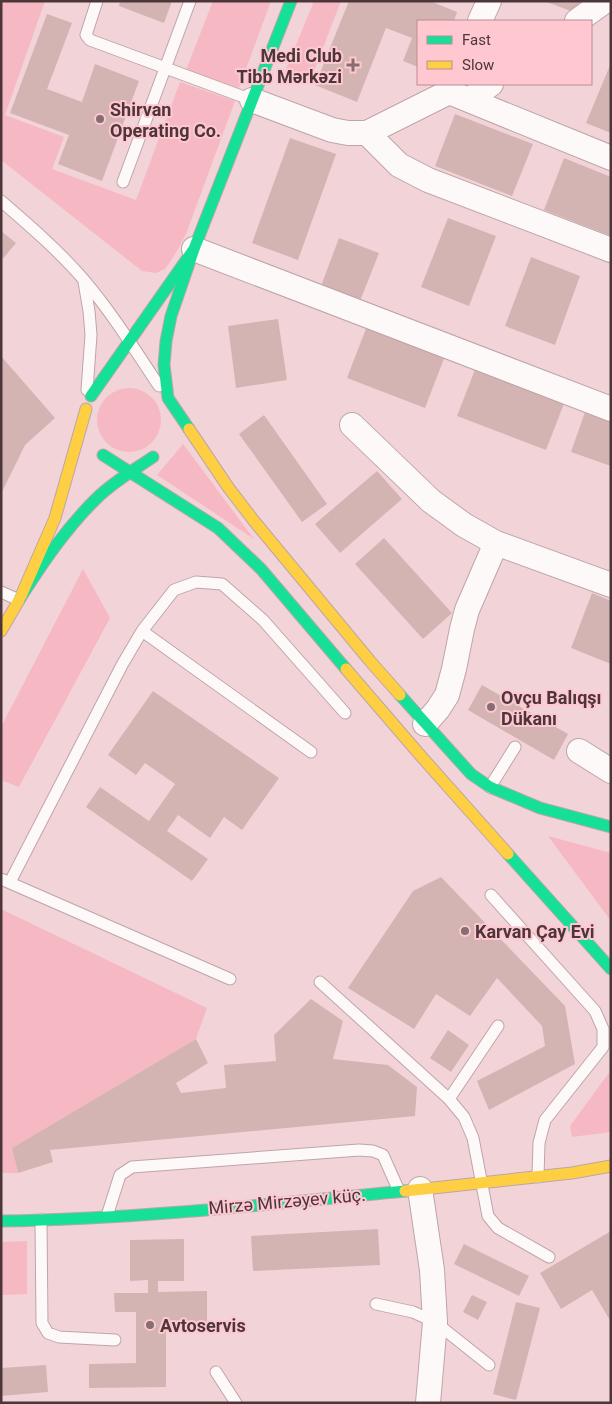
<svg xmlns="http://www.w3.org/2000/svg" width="612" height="1404" viewBox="0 0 612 1404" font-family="Roboto,sans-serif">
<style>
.green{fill:#f6b8c3}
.building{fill:#d4b4b3}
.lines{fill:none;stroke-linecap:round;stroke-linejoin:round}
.lane-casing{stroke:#bda5a9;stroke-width:13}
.street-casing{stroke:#bda5a9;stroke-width:26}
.fast-casing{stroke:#bda5a9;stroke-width:13}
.slow-casing{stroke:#bda5a9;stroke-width:13}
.lane{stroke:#fdf9f9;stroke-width:11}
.street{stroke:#fdf9f9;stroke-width:24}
.fast{stroke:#16e098;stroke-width:11}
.slow{stroke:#ffcf43;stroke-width:11}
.poi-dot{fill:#866d71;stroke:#ffc7d0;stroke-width:2}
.labels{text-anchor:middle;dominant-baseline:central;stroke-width:4;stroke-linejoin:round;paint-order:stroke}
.poi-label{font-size:18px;font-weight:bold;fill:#4c3639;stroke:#ffc7d0;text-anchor:start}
.street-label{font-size:18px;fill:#4c3639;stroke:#ffc7d0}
</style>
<rect width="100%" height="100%" fill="#f2d4d8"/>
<path class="green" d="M1 1H45L5 115 64 137 52 169 136 200 180 82 235 101 186 234 174 256 165 269 156 273 142 271 1 160Z
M213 1H271L239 88 186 70Z
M314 1H341L309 84 284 74Z
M97 420a32 32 0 1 1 64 0a32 32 0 1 1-64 0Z
M183 444 254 539 157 475Z
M83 569 110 618 19 787 1 780V727Z
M548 836 611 853V921Z
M1 909 207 1008 196 1039 12 1148 18 1173H1Z
M611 1070V1132L572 1137 570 1126Z
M27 1241V1294L1 1295V1242Z"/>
<path class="building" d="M120 1H172L164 23 119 6Z
M349 1H430L457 12 454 21H418V67L403 61 412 38 386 28 357 102 315 85Z
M544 1H580L576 13Z
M47 14 72 23 47 89 82 102 95 64 139 81 102 181 58 164 69 135 10 113Z
M611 63V133L586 123Z
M455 114 533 144 512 196 435 166Z
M290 138 336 154 298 260 252 243Z
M564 158 611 177V236L544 210Z
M448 218 496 236 469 306 421 287Z
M1 231 16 243 1 261Z
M339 238 379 253 360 301 321 286Z
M531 257 580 276 555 345 505 326Z
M278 319 287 380 236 388 228 326Z
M367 326 445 356 425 408 347 378Z
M1 356 55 418 25 445 1 494Z
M476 367 565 401 546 450 457 416Z
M585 412 611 422V466L571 452Z
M264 415 327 504 302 522 239 434Z
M377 471 402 499 340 553 315 524Z
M384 538 452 613 423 639 355 564Z
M592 593 611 601V664L571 648Z
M482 685 568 734 554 760 468 710Z
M153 691 279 778 242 830 224 817 210 838 178 815 167 831 208 859 192 881 86 807 100 787 149 821 175 784 145 763 136 775 108 755Z
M441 877 565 1006 575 1064 489 1110 477 1081 545 1046 542 1026 497 978 470 1016 436 994 414 1029 348 988 413 891Z
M311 999 343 1021 333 1059 388 1065 417 1087 415 1116 50 1150 53 1162 18 1173 12 1148 196 1039 208 1063 176 1083 181 1093 226 1088 224 1065 276 1061 274 1035Z
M448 1030 469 1045 451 1072 430 1058Z
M378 1229 380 1265 253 1271 251 1236Z
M611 1231V1322L592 1290 561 1309 540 1273Z
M184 1239V1281H158V1292L207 1291V1326H166V1387L89 1388V1364L136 1363V1312H115L114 1293H148V1280L130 1281V1240Z
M464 1244 529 1276 519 1296 454 1264Z
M472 1295 487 1302 478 1320 463 1312Z
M516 1302 540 1308 516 1400 493 1394Z
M46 1365 48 1392 1 1396V1368Z"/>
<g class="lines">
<defs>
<path id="lane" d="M97 1 86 35 90 40 252 100
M123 182 190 1
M1 201C30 226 59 251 84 280 112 313 135 350 159 386
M84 282 89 311 91 335 87 390
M1 592 19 600
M142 631 311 752
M490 787 515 747
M1 879 230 979
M10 882 122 665 142 631 174 590 196 582 222 584 263 620 345 713
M491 895 595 1011 603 1029V1047L545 1120 539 1143 538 1177
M320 982 449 1099 464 1117 473 1138 488 1216 498 1228 549 1257
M449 1099 498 1026
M107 1216 120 1175 132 1167 359 1150 373 1151 383 1155 399 1191
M41 1220 42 1323 48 1333 59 1337 115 1340
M376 1304 413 1312 435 1322 489 1365
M216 1372 236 1403"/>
<path id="street" d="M480 21 489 1
M577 21 605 1
M449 92 611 158
M252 100 332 130 348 133H367L449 92 453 84
M469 100 491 84
M367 133 399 165 428 180 611 250
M194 249 611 409
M352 425 431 501 464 525 496 543 611 585
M425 724 438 709 447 695 454 669 462 629 467 610 496 543
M579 751 611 771
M420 1189 432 1270 435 1322 428 1403"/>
<path id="fast" d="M194 249 291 1
M91 396 194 249 171 316 166 341 164 365 168 398 189 429
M103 455 218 528 261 569 346 669
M21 596 19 600C42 564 66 528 97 498 113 482 134 470 153 457
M400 695 471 774 490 787 540 808 611 827
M508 854 611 969
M1 1221C136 1219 271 1204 405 1191"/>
<path id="slow" d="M189 429 228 487 254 521 370 661 400 695
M21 596 55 518 86 409
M1 631 19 600
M346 669 420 755 508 854
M405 1191 572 1173 611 1166"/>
</defs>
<use href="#lane" class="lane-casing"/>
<use href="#street" class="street-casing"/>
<use href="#fast" class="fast-casing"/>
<use href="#slow" class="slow-casing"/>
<use href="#lane" class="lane"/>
<use href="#street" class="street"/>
<use href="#fast" class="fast"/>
<use href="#slow" class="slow"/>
</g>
<g class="poi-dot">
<path d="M350.5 57.5h5v5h5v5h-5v5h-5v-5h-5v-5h5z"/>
<circle cx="100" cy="119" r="5"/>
<circle cx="491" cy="707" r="5"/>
<circle cx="465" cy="931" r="5"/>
<circle cx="150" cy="1325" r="5"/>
</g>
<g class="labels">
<g class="poi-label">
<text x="342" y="55" text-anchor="end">Medi Club<tspan x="342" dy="21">Tibb Mərkəzi</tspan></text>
<text x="110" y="109">Shirvan<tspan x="110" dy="21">Operating Co.</tspan></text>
<text x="501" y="697">Ovçu Balıqşı<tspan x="501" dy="21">Dükanı</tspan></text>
<text x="475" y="931">Karvan Çay Evi</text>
<text x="160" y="1325">Avtoservis</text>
</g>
<g class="street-label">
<text transform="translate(287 1201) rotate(-5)">Mirzə Mirzəyev küç.</text>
</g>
</g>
<rect width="612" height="1404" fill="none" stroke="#4c3639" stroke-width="5"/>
<rect x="417" y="20" width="175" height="65" fill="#ffc7d0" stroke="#b78d94"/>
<rect x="427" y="36" width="25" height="8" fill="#16e098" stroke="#b78d94"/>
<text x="462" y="45" font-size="15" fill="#4c3639">Fast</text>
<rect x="427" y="61" width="25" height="8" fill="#ffcf43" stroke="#b78d94"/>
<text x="462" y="70" font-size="15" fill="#4c3639">Slow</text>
</svg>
